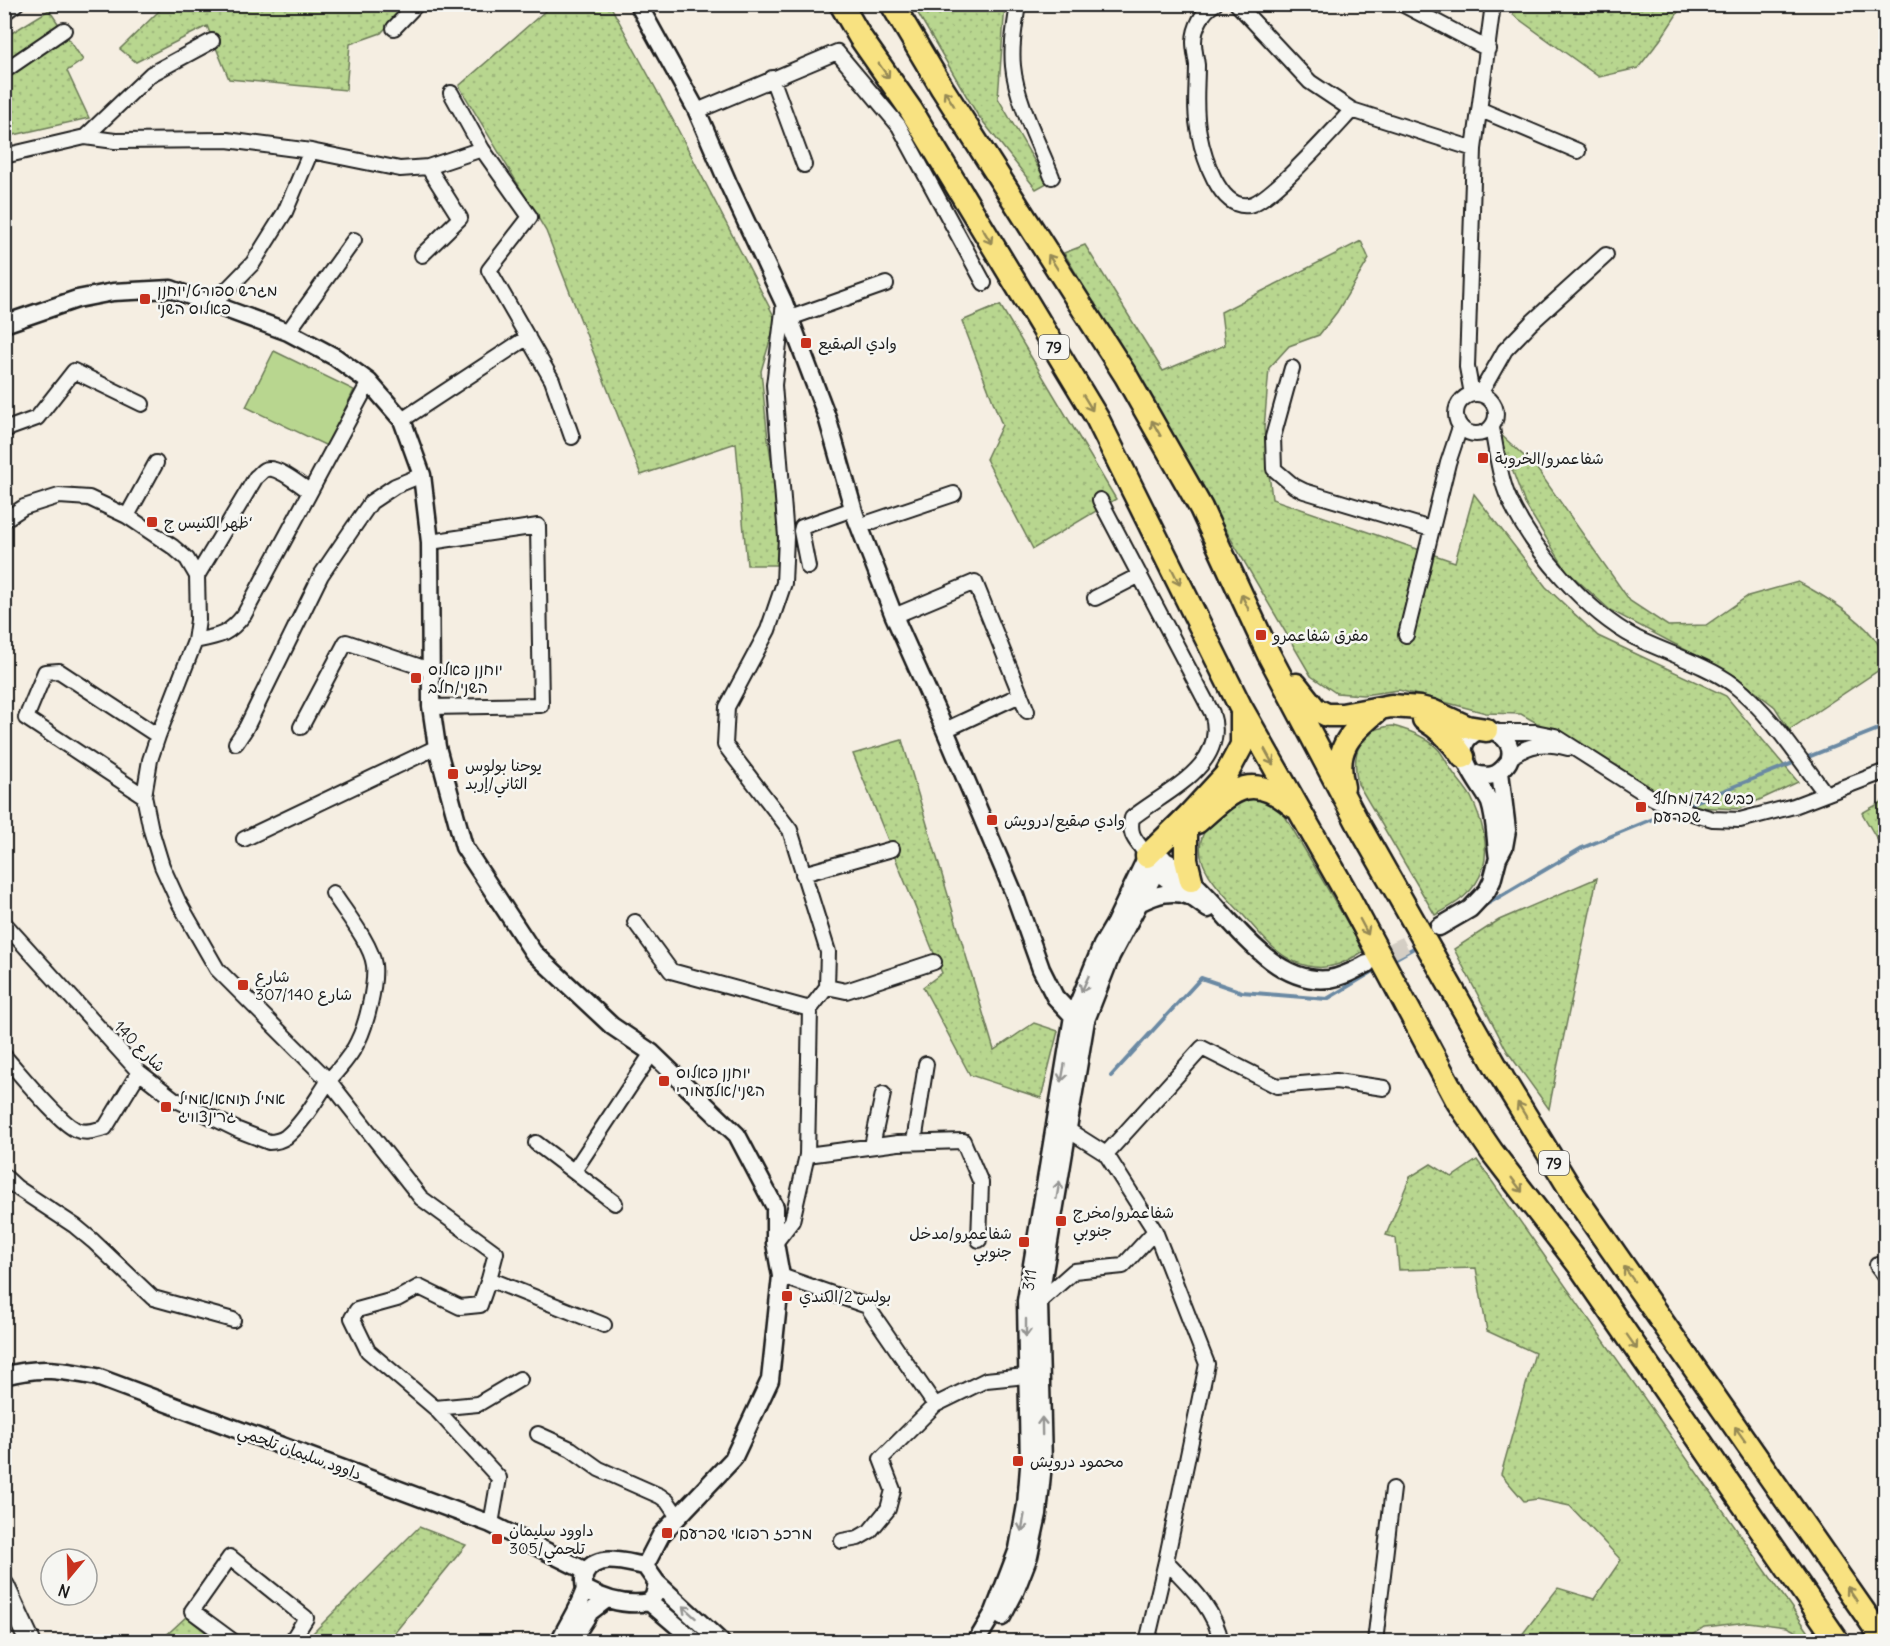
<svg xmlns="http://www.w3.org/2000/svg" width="1890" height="1646" viewBox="0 0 1890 1646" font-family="Delius,'Playpen Sans Arabic','Playpen Sans Hebrew',sans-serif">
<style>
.grass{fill:url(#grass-dots);stroke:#6a7956;stroke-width:1.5}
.pitch{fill:#b8d68f;stroke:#6a7956;stroke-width:1.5}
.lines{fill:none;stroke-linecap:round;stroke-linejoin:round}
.stream{stroke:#6b89a3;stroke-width:4}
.tertiary-tunnel{stroke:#d4cec4;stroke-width:16;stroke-dasharray:16 8;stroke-linecap:butt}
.minor-casing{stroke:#1c1c1c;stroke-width:18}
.tertiary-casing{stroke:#1c1c1c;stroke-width:21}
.secondary-casing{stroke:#1c1c1c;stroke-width:24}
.trunk-casing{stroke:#1c1c1c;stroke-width:27}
.minor{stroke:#f6f6f2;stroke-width:14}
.tertiary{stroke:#f6f6f2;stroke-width:16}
.secondary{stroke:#f6f6f2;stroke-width:20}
.trunk{stroke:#f8e281;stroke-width:22}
.oneway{stroke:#958954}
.oneway2{stroke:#949492}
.poi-dot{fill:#c8321e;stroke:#f6f6f2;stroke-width:2}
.labels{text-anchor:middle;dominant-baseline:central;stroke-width:5;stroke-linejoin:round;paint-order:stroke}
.shield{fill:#f6f6f2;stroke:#5d5d5c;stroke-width:1.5}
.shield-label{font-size:15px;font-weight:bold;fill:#1c1c1c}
.poi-label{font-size:16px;fill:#1c1c1c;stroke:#f6f6f2;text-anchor:start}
.street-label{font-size:16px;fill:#1c1c1c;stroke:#f6f6f2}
</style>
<defs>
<pattern id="grass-dots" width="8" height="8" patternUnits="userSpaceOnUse" patternTransform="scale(1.5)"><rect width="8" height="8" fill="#b8d68f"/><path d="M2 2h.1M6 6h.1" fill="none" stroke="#9eb77b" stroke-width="1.8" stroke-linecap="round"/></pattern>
</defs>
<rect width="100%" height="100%" fill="#f5eee2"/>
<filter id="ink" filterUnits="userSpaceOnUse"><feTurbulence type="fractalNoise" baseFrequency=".0167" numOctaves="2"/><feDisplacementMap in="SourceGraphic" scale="12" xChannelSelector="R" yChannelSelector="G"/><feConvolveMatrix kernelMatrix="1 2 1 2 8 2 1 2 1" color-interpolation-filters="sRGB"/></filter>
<g filter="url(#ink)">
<path class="grass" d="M153 5H407L381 33 350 44 346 90 229 79 207 26 136 62 120 49 159 11Z
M552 5H610L674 122 776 320 761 371 768 440 780 513 776 565H747L736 443 641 475 546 231 459 86Z
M913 5H1005L998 98 1047 183 1036 189 977 114Z
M1514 5V4L1683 5 1660 40 1638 68 1599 77 1513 15Z
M49 10 83 60 67 71 89 118 5 137V37Z
M1361 241 1369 259 1337 312 1319 335 1289 346 1269 368 1264 429 1272 499 1455 562 1474 494 1546 587 1598 636 1726 696 1798 782 1740 809 1693 807 1642 791 1560 736 1521 714 1486 713 1399 690 1363 695 1336 693 1311 676 1064 253 1085 245 1163 371 1225 345 1221 312Z
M1000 305 1116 499 1033 549 986 459 1002 425 962 321Z
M1498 432 1535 466 1630 601 1668 626 1706 625 1748 596 1798 582C1826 597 1885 630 1885 666L1789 730 1775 707 1735 676 1610 610 1566 570 1525 504Z
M1393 726C1408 730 1426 737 1437 748 1444 755 1447 764 1452 771 1458 780 1466 788 1471 797 1481 817 1490 846 1483 868 1476 892 1455 905 1435 915L1358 784C1351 754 1358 728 1393 726Z
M902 740 994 1050 1034 1023 1058 1031 1041 1098 970 1075 923 987 942 973 853 754Z
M1259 793 1281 809 1364 951C1346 962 1330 971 1308 966 1279 960 1263 937 1244 916 1219 888 1177 853 1216 817 1233 801 1236 799 1259 793Z
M1885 800V853L1862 813Z
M1597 878 1555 1078 1549 1109 1507 1051 1454 949 1499 920Z
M1477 1160 1815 1641 1787 1627 1748 1622 1705 1627 1684 1641H1597L1593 1636 1587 1641 1527 1642 1521 1636 1558 1588 1594 1599 1621 1560 1570 1506 1537 1499 1524 1501 1501 1474 1535 1353 1487 1331 1476 1268 1399 1270 1396 1238 1386 1235 1410 1177 1431 1164 1452 1177Z
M419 1527 466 1545 388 1641H305Z
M186 1617 217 1641H160Z"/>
<path class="pitch" d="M274 351 354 390 327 446 246 407Z"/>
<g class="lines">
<path class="stream" d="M1685 806 1886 726
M1482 907 1582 848 1670 812
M1391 961 1419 945
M1111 1076 1201 978 1242 992 1327 999 1377 969"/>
<path class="tertiary-tunnel" d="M1370 962 1430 932"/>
<defs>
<path id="minor" d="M1018 4C1015 25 1011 45 1013 66 1016 100 1039 144 1052 177
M1215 4C1203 10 1194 28 1194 42 1194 50 1196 57 1197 65 1197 87 1194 111 1199 133 1203 155 1219 210 1249 205 1270 202 1335 128 1352 110
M1237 4 1310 82 1352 110 1474 149
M1402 4 1488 49
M4 13 16 4
M394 28 417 4
M4 71 64 30
M772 78 804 165
M1481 110 1578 151
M697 111 837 52 899 126 984 283
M85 137 151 74 212 41
M482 149 530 217 489 270 552 380 572 437
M311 151 400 169 428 167 482 149 451 93
M4 156 85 137 115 141 227 140 311 151 285 212 253 263 214 303
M422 255 460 218 428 167
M784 303 774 385 786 537 784 583 768 630 727 707 725 745 790 830 828 952 827 987 810 1009
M790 318 886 284
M288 332 354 240
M1292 368 1273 437 1274 469 1294 486 1304 491 1431 529
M1456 414a20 20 0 1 1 40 0a20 20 0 1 1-40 0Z
M1472 394 1467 367 1474 149 1493 4
M1480 394 1505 350 1531 323 1606 255
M402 420 528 337
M1492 428C1496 449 1500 480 1509 499 1532 549 1586 612 1636 638 1667 653 1707 665 1734 685 1771 714 1797 756 1825 793
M4 430 37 418 74 371 142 404
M1100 500 1212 713C1229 765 1166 791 1132 818 1128 837 1138 841 1147 856
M127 516 156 463
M4 520 24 507 59 496 89 498 127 516 173 547 187 559 197 576 198 620 195 641 158 736 150 760 144 796 151 830 162 866 178 901 217 969 329 1081 421 1198 496 1253 489 1279 604 1325
M859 526 954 494
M430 542 538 526 541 705 431 707
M808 567 801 531 802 527 853 509
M197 576 256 477C258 476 262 471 264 470 275 464 299 484 309 491
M1095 598 1140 575
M894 616 975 582 1027 711
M1406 635 1448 463 1460 427
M195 641C220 636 228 635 244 615L369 382
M301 727 346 642 430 670
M945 730 1020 695
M1496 732H1535L1555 736 1649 796 1671 807 1713 819 1740 820 1794 806 1886 771
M236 743 246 728 321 575 353 528 371 502 395 486 422 475
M1511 757C1531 743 1544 742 1568 748
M144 796 26 718 45 672 59 671 158 736
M244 839 437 747
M803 874 892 849
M635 922 671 971 810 1009 807 1155 792 1221 775 1243
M4 923 139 1072 174 1099 238 1130 269 1142C275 1142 280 1141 286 1137 304 1122 315 1101 328 1082 338 1069 351 1057 358 1041 367 1023 376 985 374 965 371 943 345 912 333 893
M827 987 846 991 934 962
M4 1056C18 1071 60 1124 77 1130 87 1134 96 1130 105 1128L139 1072
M1059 1128 1068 1130 1106 1154 1155 1231 1207 1364 1166 1561 1147 1642
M914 1142 926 1064
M536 1143 615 1203
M872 1146 883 1094
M1106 1154 1202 1048 1277 1086 1336 1081 1384 1088
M807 1155 898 1143 963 1141 981 1183 979 1240
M574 1171 652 1053
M4 1176 16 1187 75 1226 93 1241 153 1298 233 1320
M1877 1265 1886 1277
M781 1276 867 1306 935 1405 986 1380 1026 1376
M489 1279 480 1305 460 1307 419 1287 397 1299 357 1310 352 1318 368 1351 435 1408 499 1478 491 1524
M1039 1302 1074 1271 1123 1266 1155 1231
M435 1408 478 1404 520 1379
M538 1434 571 1449 599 1469 660 1496 667 1501 678 1517
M842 1541 858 1538 870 1531 888 1509 893 1490 881 1459 935 1405
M1166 1561C1188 1584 1215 1608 1221 1642
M234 1642 192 1611 230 1557 306 1618 291 1642
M1375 1642 1393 1489"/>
<path id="tertiary" d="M638 4 697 111 728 183 784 303 827 417 855 515 894 616 945 730 1015 896 1041 969 1055 997 1073 1016 1086 1020
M4 324 77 299 113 292 171 289 288 332 335 357 369 382 402 420 422 475 430 542 431 706 437 747 464 847 533 952 612 1026 652 1053 737 1135 775 1207V1243L781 1276 770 1380 733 1459 661 1535 645 1566
M1473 773C1487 778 1497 777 1506 765 1507 764 1510 760 1510 757 1514 739 1492 725 1477 732 1444 748 1482 784 1490 803 1496 821 1495 841 1498 858
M1154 857C1166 859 1175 867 1185 875 1226 908 1268 986 1329 979 1343 977 1355 970 1367 964
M1152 863 1156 871 1208 909
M1141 902C1156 895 1172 889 1188 896
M1439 927 1470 909 1487 891 1492 881 1498 858 1504 847 1507 830 1500 772
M4 1376C40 1366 61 1370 97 1377L491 1524 586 1571
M585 1589C605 1600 628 1606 649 1602L654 1596 657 1583
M649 1602 696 1642
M1002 1617 1015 1592 1029 1556 1038 1514 1043 1464 1039 1302 1086 1020 1111 956 1163 858
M559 1642C567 1625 578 1609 584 1592 586 1586 582 1580 585 1574 595 1552 627 1563 645 1566L657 1583 721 1642
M571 1642 590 1612 607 1599
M976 1642 994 1612 1018 1549 1026 1505 1029 1467 1026 1301 1073 1016 1102 945 1115 923 1147 856"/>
<path id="secondary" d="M4 1586 30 1642"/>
<path id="trunk" d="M841 4 860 37 911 110 1097 418 1240 706 1344 889 1458 1102 1492 1152 1579 1265 1838 1642
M892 4 942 88 1126 376 1201 508 1269 655 1360 827 1503 1079 1574 1195 1885 1642
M1296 685 1315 709 1327 715H1342L1391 706 1420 708 1432 711 1467 727 1486 730
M1424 719C1441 729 1452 740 1463 757
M1343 787C1333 749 1350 733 1378 710
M1197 822C1233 790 1251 770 1293 806
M1186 832V860L1191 880
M1147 856 1189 815 1226 775 1242 745V714"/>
</defs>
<use href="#minor" class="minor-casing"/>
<use href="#tertiary" class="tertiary-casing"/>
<use href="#secondary" class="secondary-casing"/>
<use href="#trunk" class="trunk-casing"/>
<use href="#minor" class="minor"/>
<use href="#tertiary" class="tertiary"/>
<use href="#secondary" class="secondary"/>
<use href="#trunk" class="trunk"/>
</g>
<defs><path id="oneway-shaft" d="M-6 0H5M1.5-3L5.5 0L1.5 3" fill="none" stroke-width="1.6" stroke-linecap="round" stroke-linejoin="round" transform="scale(1.5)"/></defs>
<g class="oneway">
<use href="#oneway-shaft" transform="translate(884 71) rotate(55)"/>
<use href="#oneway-shaft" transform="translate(949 98) rotate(-123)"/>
<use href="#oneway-shaft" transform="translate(987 236) rotate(59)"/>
<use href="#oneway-shaft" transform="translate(1053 262) rotate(-123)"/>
<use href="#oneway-shaft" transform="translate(1088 403) rotate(59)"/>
<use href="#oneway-shaft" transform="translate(1156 428) rotate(-120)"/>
<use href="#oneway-shaft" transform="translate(1176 577) rotate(64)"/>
<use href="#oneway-shaft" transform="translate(1245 602) rotate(-115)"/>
<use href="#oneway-shaft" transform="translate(1269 757) rotate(61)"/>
<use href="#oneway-shaft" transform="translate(1364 927) rotate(62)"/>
<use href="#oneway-shaft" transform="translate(1522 1110) rotate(-121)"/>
<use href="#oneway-shaft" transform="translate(1517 1185) rotate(53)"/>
<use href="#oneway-shaft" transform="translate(1629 1274) rotate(-125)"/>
<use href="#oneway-shaft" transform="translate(1632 1342) rotate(55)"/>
<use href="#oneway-shaft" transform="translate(1740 1434) rotate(-125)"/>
<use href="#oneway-shaft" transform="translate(1852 1594) rotate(-125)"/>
</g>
<g class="oneway2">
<use href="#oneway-shaft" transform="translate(1085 984) rotate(114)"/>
<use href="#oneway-shaft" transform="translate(1063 1073) rotate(100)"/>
<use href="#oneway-shaft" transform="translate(1058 1190) rotate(-80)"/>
<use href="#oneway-shaft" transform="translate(1026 1328) rotate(90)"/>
<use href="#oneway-shaft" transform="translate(1042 1426) rotate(-91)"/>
<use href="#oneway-shaft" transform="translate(1023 1523) rotate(100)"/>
<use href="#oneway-shaft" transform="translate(689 1612) rotate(-138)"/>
</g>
</g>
<g class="poi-dot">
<rect x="139" y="293" width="12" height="12" rx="3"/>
<rect x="800" y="337" width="12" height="12" rx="3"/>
<rect x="1477" y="452" width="12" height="12" rx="3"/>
<rect x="146" y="516" width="12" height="12" rx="3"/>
<rect x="1255" y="629" width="12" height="12" rx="3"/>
<rect x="410" y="672" width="12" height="12" rx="3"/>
<rect x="447" y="768" width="12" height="12" rx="3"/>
<rect x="1635" y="801" width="12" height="12" rx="3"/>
<rect x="986" y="814" width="12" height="12" rx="3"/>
<rect x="237" y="979" width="12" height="12" rx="3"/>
<rect x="658" y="1075" width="12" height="12" rx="3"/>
<rect x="160" y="1101" width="12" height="12" rx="3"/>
<rect x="1055" y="1215" width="12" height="12" rx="3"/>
<rect x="1018" y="1236" width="12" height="12" rx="3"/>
<rect x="781" y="1290" width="12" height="12" rx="3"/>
<rect x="1012" y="1455" width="12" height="12" rx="3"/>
<rect x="661" y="1527" width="12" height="12" rx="3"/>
<rect x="491" y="1533" width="12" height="12" rx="3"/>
</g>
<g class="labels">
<g class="shield">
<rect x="1039" y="335" width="30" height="24" rx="4.5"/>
<rect x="1539" y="1151" width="30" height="24" rx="4.5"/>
</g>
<g class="shield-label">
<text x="1054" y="347">79</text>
<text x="1554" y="1163">79</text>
</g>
<g class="poi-label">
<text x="157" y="290">מגרש ספורט/יוחנן<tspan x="157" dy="18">פאלוס השני</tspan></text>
<text x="818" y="343">وادي الصقيع</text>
<text x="1495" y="458">شفاعمرو/الخروبة</text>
<text x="164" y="522">ظهر الكنيس ج‘</text>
<text x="1273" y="635">مفرق شفاعمرو</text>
<text x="428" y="669">יוחנן פאלוס<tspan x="428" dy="18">השני/חלב</tspan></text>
<text x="465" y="765">يوحنا بولوس<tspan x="465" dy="18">الثاني/إربد</tspan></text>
<text x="1653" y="798">כביש 742/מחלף<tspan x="1653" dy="18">שפרעם</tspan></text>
<text x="1004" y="820">وادي صقيع/درويش</text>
<text x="255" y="976">شارع<tspan x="255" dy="18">307/شارع 140</tspan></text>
<text x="676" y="1072">יוחנן פאלוס<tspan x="676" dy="18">השני/אלעמורי</tspan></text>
<text x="178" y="1098">אמיל תומא/אמיל<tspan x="178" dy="18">גרינצוויג</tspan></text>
<text x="1073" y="1212">شفاعمرو/مخرج<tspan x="1073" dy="18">جنوبي</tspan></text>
<text x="1012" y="1233" text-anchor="end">شفاعمرو/مدخل<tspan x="1012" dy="18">جنوبي</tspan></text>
<text x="799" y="1296">بولس 2/الكندي</text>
<text x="1030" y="1461">محمود درويش</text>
<text x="509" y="1530">داوود سليمان<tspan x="509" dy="18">تلحمي/305</tspan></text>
<text x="679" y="1533">מרכז רפואי שפרעם</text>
</g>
<g class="street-label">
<text transform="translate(140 1046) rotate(45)">شارع 140</text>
<text transform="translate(1029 1280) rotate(-81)">311</text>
<text transform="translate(300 1452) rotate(20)">داوود سليمان تلحمي</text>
</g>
</g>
<rect width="1890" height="1646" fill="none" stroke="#f6f6f2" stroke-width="24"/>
<rect x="12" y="12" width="1866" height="1622" fill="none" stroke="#1c1c1c" stroke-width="2" filter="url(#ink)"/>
<g transform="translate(69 1577) rotate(199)"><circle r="28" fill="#f6f6f2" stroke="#9f9f9c" stroke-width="1.5"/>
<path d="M0-4.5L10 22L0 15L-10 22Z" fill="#c8321e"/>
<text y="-9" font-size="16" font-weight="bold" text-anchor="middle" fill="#1c1c1c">N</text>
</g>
</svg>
